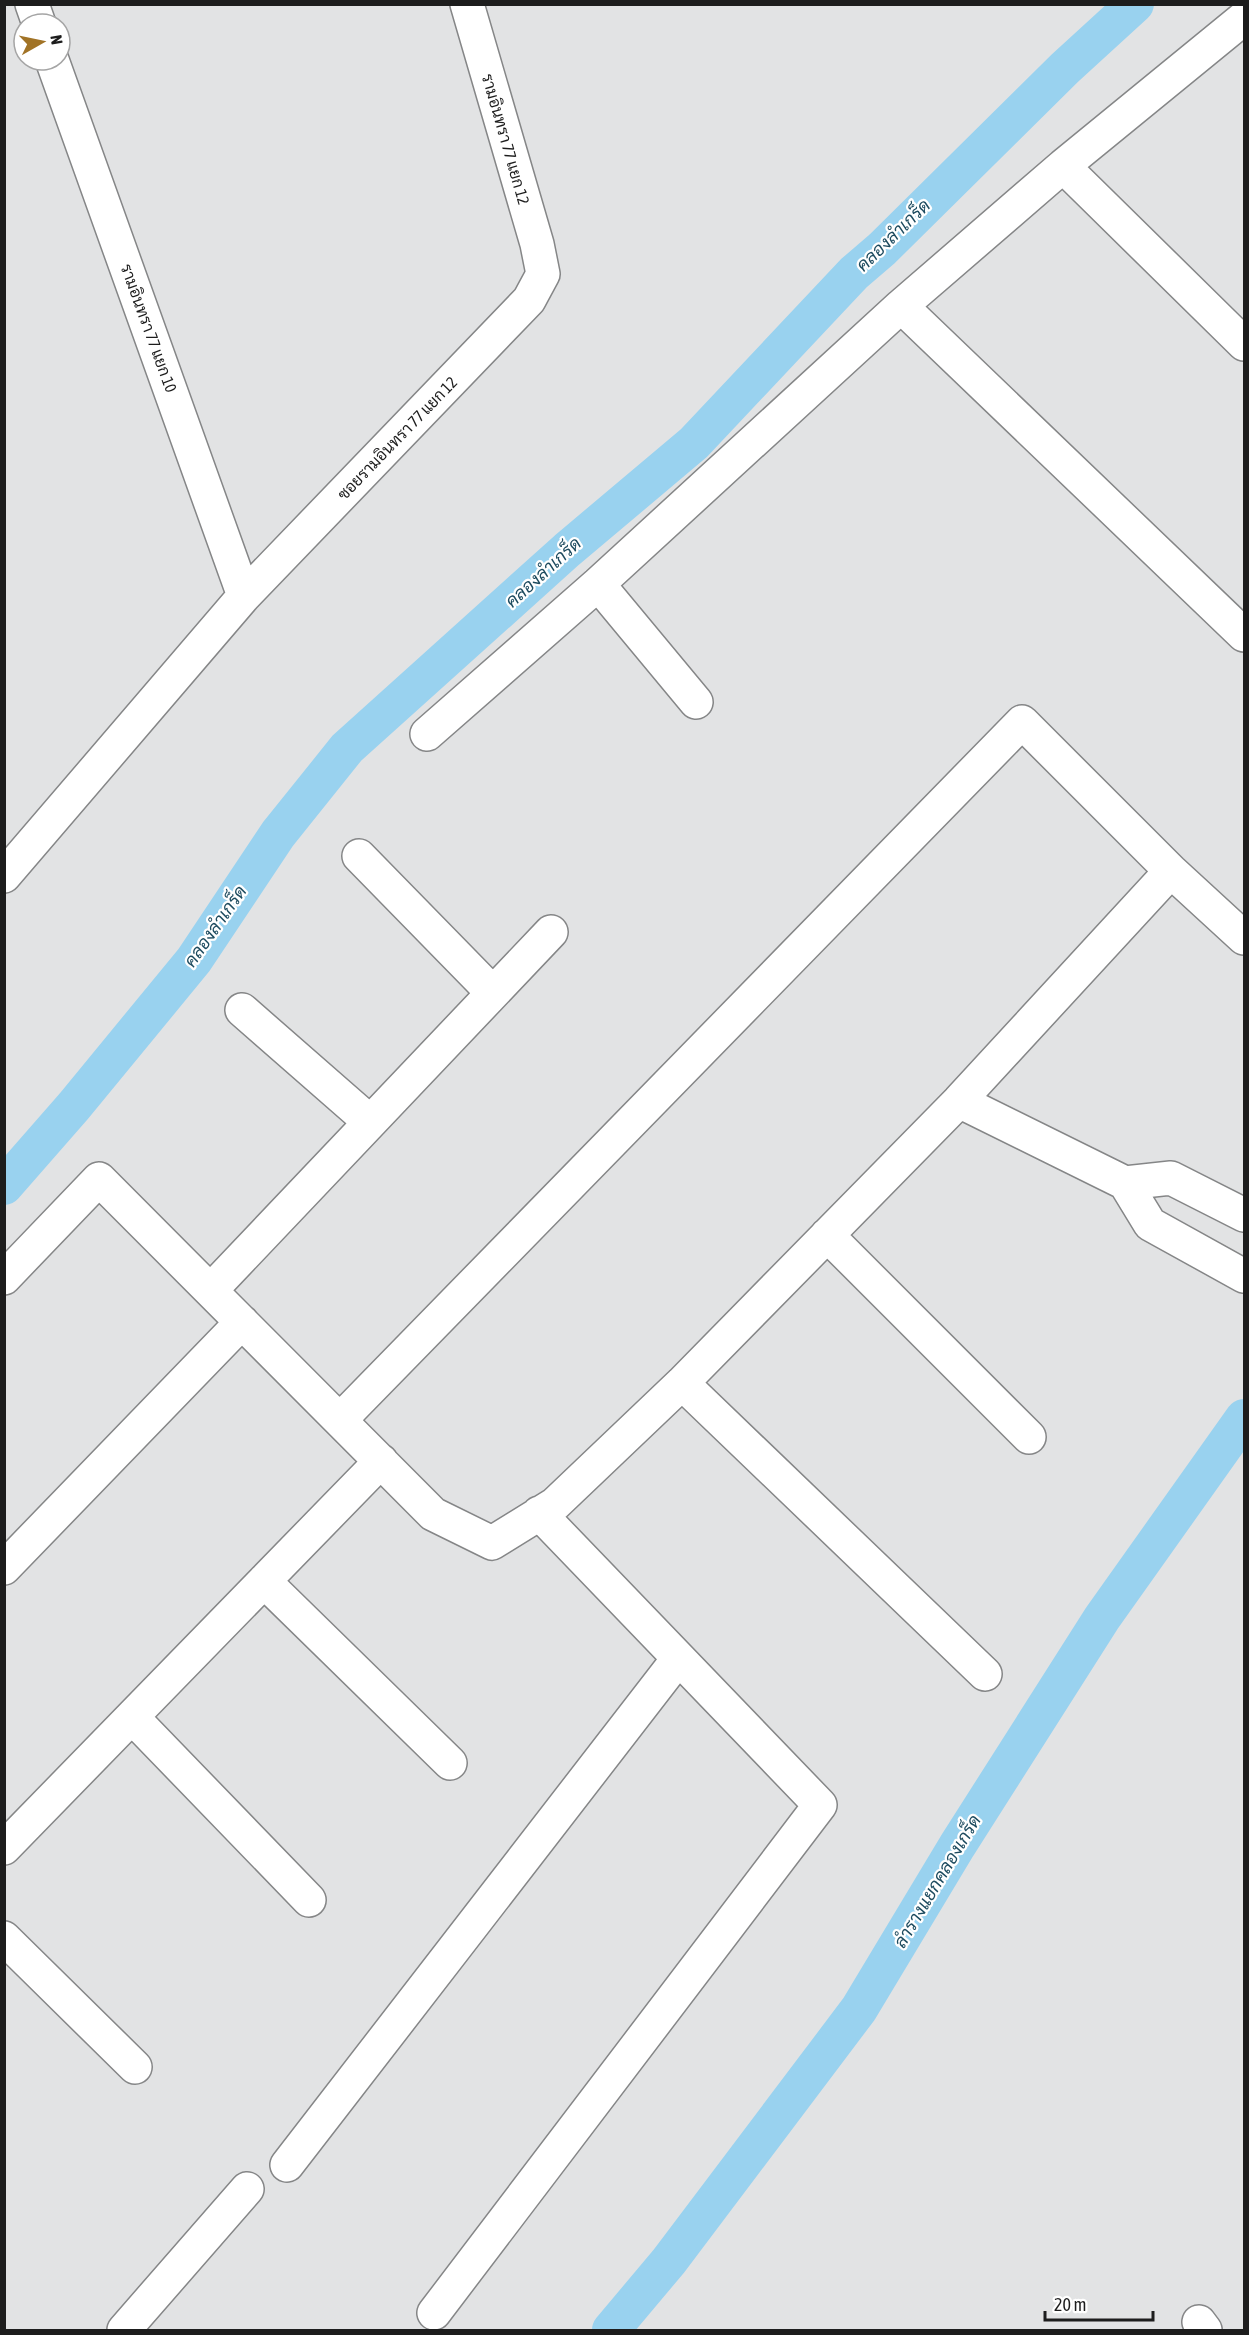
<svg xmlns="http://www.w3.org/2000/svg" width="1249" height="2335" viewBox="0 0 1249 2335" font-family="'Asap Condensed',Sarabun,sans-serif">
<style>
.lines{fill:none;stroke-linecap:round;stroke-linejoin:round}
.canal{stroke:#99d2ef;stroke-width:38}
.minor-casing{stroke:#858687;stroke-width:36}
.minor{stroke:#fff;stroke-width:33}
.labels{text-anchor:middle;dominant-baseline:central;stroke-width:4.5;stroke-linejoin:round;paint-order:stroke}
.street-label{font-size:16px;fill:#1d1d1d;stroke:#fff}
.water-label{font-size:18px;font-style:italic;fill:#1d4b5f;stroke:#fff}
</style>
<rect width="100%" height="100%" fill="#e2e3e4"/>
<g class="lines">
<path class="canal" d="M4 1186 74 1106 194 960 278 834 347 748 567 550 694 443 854 273 882 249 1065 68 1135 4
M611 2330 669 2261 859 2009 957 1846 1102 1618 1244 1418"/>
<defs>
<path id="minor" d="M32 4 39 24
M1244 18 1063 166 901 306 1244 635
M52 60 244 596
M1063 166 1244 344
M598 584 696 702
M427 734 598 584 901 306
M359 856 493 993
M4 876 244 596 529 300 543 274 537 244 467 4
M242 1010 370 1122
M959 1101 1125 1183
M1244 1215 1171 1178 1125 1183 1150 1224 1244 1276
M827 1235 1029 1437
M4 1278 99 1179 433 1514 492 1543 555 1504 682 1383 959 1101 1171 871
M211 1290 551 932
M682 1383 985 1674
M340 1420 1022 722 1171 871 1244 938
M4 1568 242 1322
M264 1581 450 1763
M132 1717 309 1900
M4 1848 381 1461
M4 1938 135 2067
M287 2165 678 1659
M434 2313 820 1805 539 1513
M1199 2322 1205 2330
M124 2330 247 2189"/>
</defs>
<use href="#minor" class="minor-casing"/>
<use href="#minor" class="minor"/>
</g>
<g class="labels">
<g class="street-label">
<text transform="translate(506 139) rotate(74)">รามอินทรา 77 แยก 12</text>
<text transform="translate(149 328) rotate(70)">รามอินทรา 77 แยก 10</text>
<text transform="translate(397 438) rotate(-46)">ซอยรามอินทรา 77 แยก 12</text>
</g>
<g class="water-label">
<text transform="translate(893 235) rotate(-44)">คลองลำเกร็ด</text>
<text transform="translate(543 572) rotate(-42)">คลองลำเกร็ด</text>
<text transform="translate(215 926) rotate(-55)">คลองลำเกร็ด</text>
<text transform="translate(937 1881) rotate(-59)">ลำรางแยกคลองเกร็ด</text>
</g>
</g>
<rect width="1249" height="2335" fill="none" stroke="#1d1d1d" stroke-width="12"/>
<g transform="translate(42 42) rotate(81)"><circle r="28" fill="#ffffff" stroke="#a5a5a5" stroke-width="1.5"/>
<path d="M0-4.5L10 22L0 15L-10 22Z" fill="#a17326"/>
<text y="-9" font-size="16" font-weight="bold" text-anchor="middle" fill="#1d1d1d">N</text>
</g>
<path d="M1045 2311v9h108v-9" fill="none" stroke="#1d1d1d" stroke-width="3"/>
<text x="1054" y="2311" font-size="18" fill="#1d1d1d" stroke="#ffffff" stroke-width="4.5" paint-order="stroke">20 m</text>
</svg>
